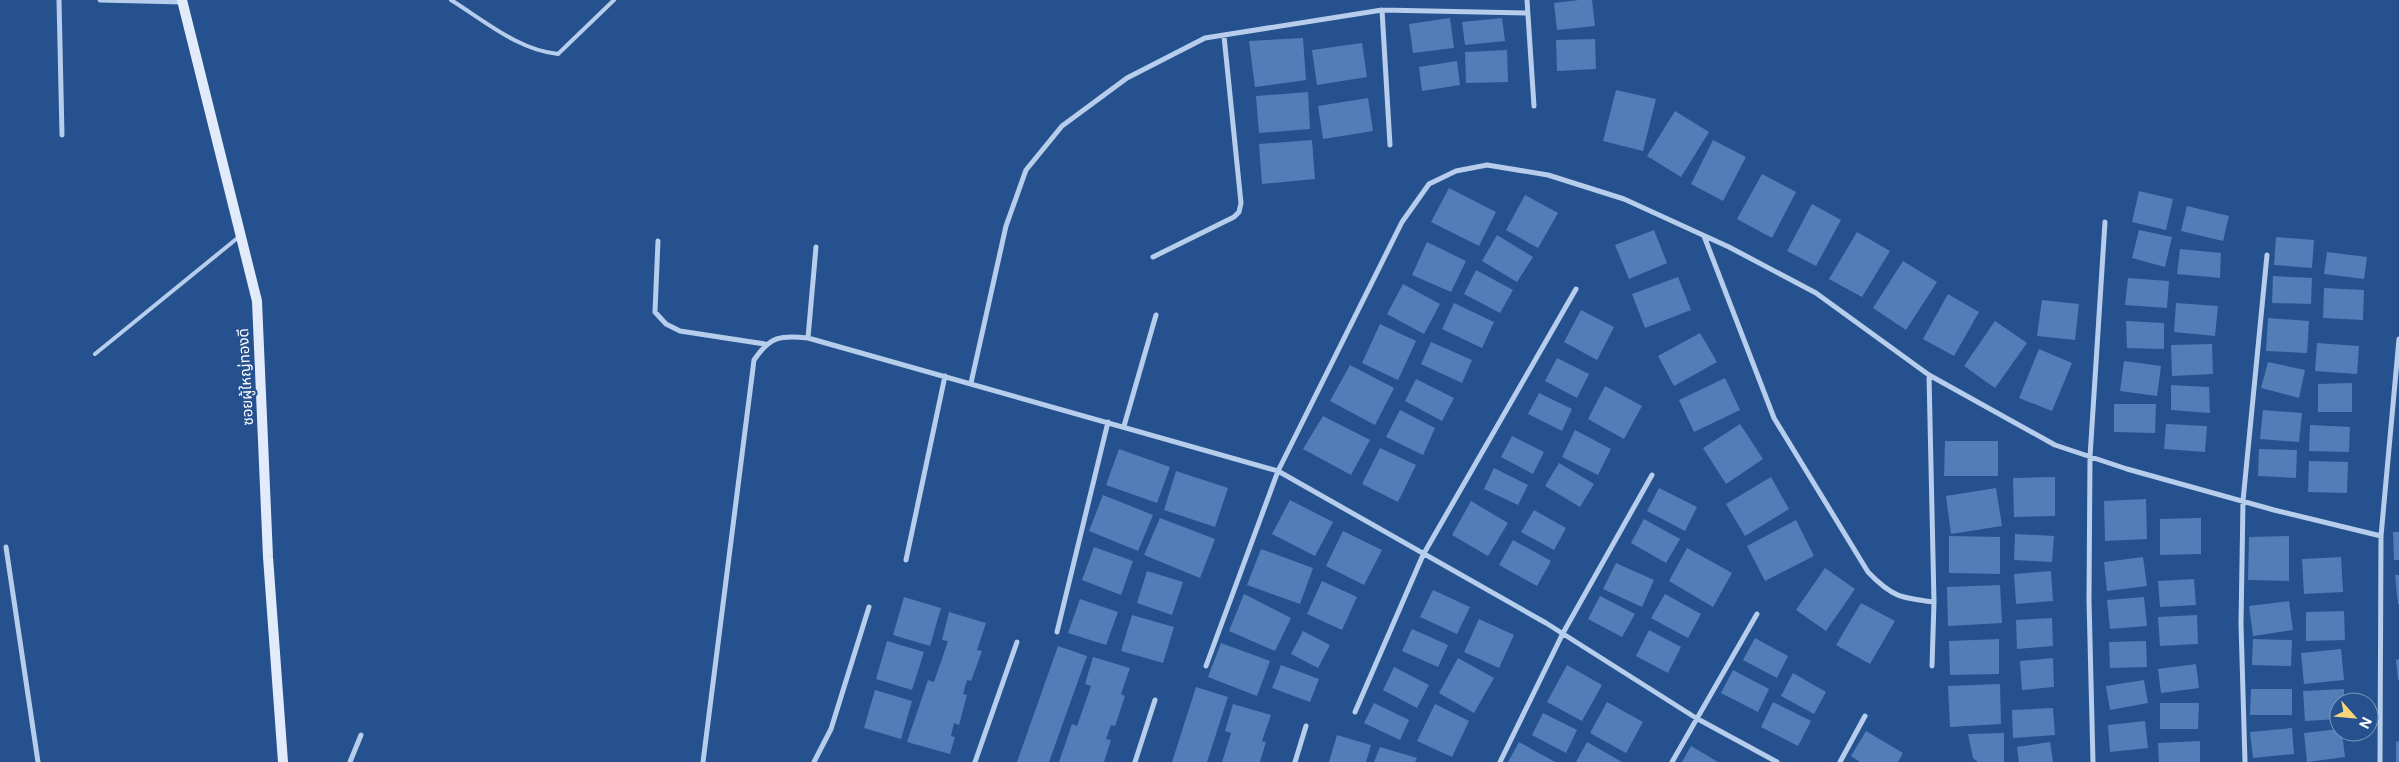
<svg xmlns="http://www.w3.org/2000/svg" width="2399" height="762" viewBox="0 0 2399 762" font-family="'Public Sans','Noto Sans Thai',sans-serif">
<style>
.building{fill:#527db7}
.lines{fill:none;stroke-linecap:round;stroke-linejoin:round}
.lane{stroke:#b6cdeb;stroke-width:4}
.street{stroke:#b6cdeb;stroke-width:5}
.secondary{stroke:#e1ebf9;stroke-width:10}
.labels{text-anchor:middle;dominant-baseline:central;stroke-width:4.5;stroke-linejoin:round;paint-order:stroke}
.street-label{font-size:15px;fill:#fff;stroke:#25518f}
</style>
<rect width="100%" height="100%" fill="#25518f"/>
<path class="building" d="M1579 0H1592L1595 26 1557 30 1554 3Z
M1450 18 1454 48 1413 53 1409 24Z
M1502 18 1505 41 1465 45 1462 22Z
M1303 38 1306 80 1255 87 1249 41Z
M1595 39 1596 69 1557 71 1556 40Z
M1362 43 1367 77 1317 85 1312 50Z
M1507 50 1508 82 1466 83 1465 52Z
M1457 61 1460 85 1422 91 1419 67Z
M1616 90 1656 99 1643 151 1603 141Z
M1308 92 1310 129 1259 133 1256 96Z
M1368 98 1373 131 1323 139 1318 106Z
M1675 111 1709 132 1681 177 1647 156Z
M1312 140 1315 179 1262 184 1259 144Z
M1713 140 1746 157 1723 201 1691 184Z
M1762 174 1796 192 1772 238 1737 219Z
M1449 188 1496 212 1479 246 1431 222Z
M2139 191 2173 199 2166 230 2132 222Z
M1525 195 1558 213 1538 248 1506 230Z
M1812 204 1841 220 1816 266 1787 251Z
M2187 206 2229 216 2223 241 2181 231Z
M1654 230 1667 263 1629 279 1615 245Z
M2139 230 2172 237 2165 267 2132 258Z
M1857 232 1890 251 1862 297 1829 279Z
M1497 235 1533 257 1517 282 1482 261Z
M2276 237 2314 240 2312 268 2274 265Z
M1427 242 1466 261 1451 292 1412 275Z
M2180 249 2221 253 2220 278 2177 274Z
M2327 252 2367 257 2364 279 2324 274Z
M1903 261 1937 282 1906 330 1873 308Z
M1476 270 1513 290 1500 313 1464 294Z
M2273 276 2312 278 2311 304 2272 303Z
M1678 277 1691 310 1645 328 1632 294Z
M2128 278 2169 281 2167 308 2125 305Z
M1403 284 1440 304 1424 334 1387 314Z
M2324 288 2364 290 2363 320 2323 318Z
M1948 294 1979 312 1954 356 1923 339Z
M2042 300 2079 304 2075 340 2037 336Z
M1454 303 1494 322 1482 348 1442 329Z
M2176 303 2218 306 2215 336 2174 332Z
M1581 310 1614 327 1597 360 1564 342Z
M2268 318 2309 321 2307 353 2266 351Z
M1995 321 2027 343 1995 388 1964 366Z
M2126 321 2164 323V349L2127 348Z
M1380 324 1416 341 1398 380 1362 363Z
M1700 333 1717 362 1674 386 1658 356Z
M1431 342 1472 360 1462 383 1421 364Z
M2317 343 2359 346 2357 374 2315 371Z
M2212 344 2213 374 2172 376 2171 345Z
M2039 349 2072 363 2052 411 2019 398Z
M1557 358 1589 374 1577 398 1545 381Z
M2124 361 2161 366 2157 396 2120 391Z
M2268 362 2305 370 2299 398 2261 388Z
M1350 365 1394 388 1375 425 1330 401Z
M1725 378 1740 410 1694 432 1679 400Z
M1416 379 1454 398 1442 421 1405 401Z
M2352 383V412H2318V384Z
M2171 385 2209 387 2210 413 2171 410Z
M1605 386 1642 406 1624 439 1588 419Z
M1539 393 1572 409 1562 431 1528 414Z
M2114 404H2156L2155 433 2114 432Z
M1400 410 1435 428 1423 455 1386 437Z
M2263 410 2302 413 2299 442 2260 439Z
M1323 416 1370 440 1351 475 1303 449Z
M1740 424 1763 459 1726 484 1703 448Z
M2166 424 2207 426 2205 452 2164 449Z
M2310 425 2350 427 2349 452 2309 451Z
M1575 430 1611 449 1598 475 1562 457Z
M1512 436 1544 452 1533 474 1501 457Z
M1945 441H1998V476H1944Z
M1380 448 1416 465 1398 502 1362 484Z
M1119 449 1170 467 1157 503 1106 485Z
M2259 449 2297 450 2296 478 2258 476Z
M2309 461 2348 462 2347 493 2308 492Z
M1559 463 1594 484 1580 507 1545 486Z
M1494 468 1528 485 1518 505 1484 489Z
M1176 471 1228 488 1215 527 1164 510Z
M1771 477 1789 509 1745 536 1726 504Z
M2055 477V516L2014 517 2013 478Z
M1659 488 1697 507 1685 531 1647 511Z
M1996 488 2002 526 1951 534 1946 496Z
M1103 495 1153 515 1138 551 1089 531Z
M2146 499 2147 539 2105 541 2104 501Z
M1290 500 1333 522 1315 556 1272 534Z
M1471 501 1508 523 1488 556 1452 535Z
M1534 510 1566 528 1554 550 1521 532Z
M1160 518 1215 539 1200 578 1144 555Z
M2201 518V554L2160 555V519Z
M1644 519 1680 539 1666 563 1631 543Z
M1796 520 1814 556 1765 581 1747 546Z
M1343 531 1382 550 1364 585 1326 566Z
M2393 532H2399V560H2394Z
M2015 534 2054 536 2052 562 2014 560Z
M1949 536 2000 537V574L1949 573Z
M2289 536V581L2248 580 2249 537Z
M1513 540 1551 561 1537 586 1499 565Z
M1094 547 1133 561 1121 595 1082 580Z
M1687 548 1732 573 1713 607 1669 581Z
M1261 549 1313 568 1300 604 1247 585Z
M2143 557 2147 586 2107 591 2104 562Z
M2341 557 2343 592 2304 594 2302 559Z
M1616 563 1654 580 1642 607 1603 589Z
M1825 568 1855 589 1826 631 1796 610Z
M1147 571 1183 582 1172 615 1137 603Z
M2051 571 2053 601 2016 604 2014 574Z
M2395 575H2399V604H2398Z
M2194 579 2196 605 2160 607 2158 581Z
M1322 581 1357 597 1342 630 1307 614Z
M2000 585 2002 623 1948 626 1947 587Z
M1433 590 1470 607 1457 634 1420 617Z
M1244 594 1291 618 1275 651 1229 631Z
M1665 594 1701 614 1688 638 1651 618Z
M1600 596 1635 614 1622 637 1588 619Z
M904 597 941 608 930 646 893 635Z
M2144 597 2147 626 2110 629 2107 600Z
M1080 599 1118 612 1106 645 1068 633Z
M2289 601 2293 630 2253 636 2249 606Z
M1861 603 1895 621 1870 664 1836 645Z
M2344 611 2345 640 2306 641V612Z
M949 612 986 623 977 650 982 651 971 681 967 680 963 694 967 695 959 725 954 723 951 736 955 737 950 754 907 742 928 680 934 682 948 641 942 640Z
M1132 615 1174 627 1163 663 1121 651Z
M2197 615 2198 644 2160 646 2158 617Z
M2052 618 2053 646 2017 649 2016 620Z
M1479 619 1514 635 1499 668 1464 652Z
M1412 629 1448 645 1438 667 1402 651Z
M1649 630 1681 647 1668 673 1636 656Z
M1303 631 1330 645 1318 668 1291 654Z
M1755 638 1788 656 1777 678 1743 660Z
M1999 639V674L1950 675 1949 641Z
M2253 639 2292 640 2291 666 2252 665Z
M887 641 924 652 912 690 876 679Z
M2146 641 2147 667 2110 668 2109 642Z
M1221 643 1270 661 1257 696 1208 677Z
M1058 646 1087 656 1049 762H1017Z
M2341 649 2344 680 2304 684 2301 653Z
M1093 657 1130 668 1121 694 1125 696 1115 726 1111 725 1106 739 1111 740 1104 762H1059L1072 724 1077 726 1091 686 1085 684Z
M1458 658 1494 678 1474 713 1439 693Z
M2053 658 2054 687 2022 690 2020 661Z
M2399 659V680H2398L2396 660Z
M2196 664 2199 688 2161 693 2158 669Z
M1281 665 1319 679 1310 702 1272 688Z
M1567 665 1602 685 1582 721 1547 702Z
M1394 667 1429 685 1417 708 1383 690Z
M1733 670 1769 689 1758 712 1721 693Z
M1793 673 1826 692 1814 714 1781 696Z
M2144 680 2148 703 2110 710 2106 686Z
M2000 684 2001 724 1950 727 1948 686Z
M1196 687 1228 697 1207 762H1172Z
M2251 689H2292V715H2250Z
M2344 689V702H2339V719L2305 721 2303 691Z
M875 690 912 701 901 739 864 728Z
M1607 702 1643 722 1626 753 1590 733Z
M1773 702 1811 721 1798 746 1761 727Z
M1374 703 1409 720 1400 740 1364 723Z
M2160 703H2199L2198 729H2160Z
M1233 704 1271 715 1262 741 1266 742 1260 762H1222L1231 733 1225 731Z
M1435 704 1469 721 1452 757 1417 741Z
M2053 708 2055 735 2013 738 2012 710Z
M1543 713 1577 730 1566 753 1532 735Z
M2145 721 2148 748 2110 752 2108 725Z
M2292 728 2294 754 2253 758 2250 732Z
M2339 729V732H2342L2345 757 2307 762 2304 733Z
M1866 731 1903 753 1898 762H1860L1851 756Z
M2004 733V762H1978L1973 758 1968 734Z
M1337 735 1371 745 1366 762H1329Z
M2200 741V762H2159L2158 743Z
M2399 741V762H2396V742Z
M1519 742 1555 762H1508Z
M1587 742 1622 762H1576Z
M2050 742 2053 762H2019L2017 747Z
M1691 746 1718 762H1682Z
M1380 747 1417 758 1415 762H1374Z"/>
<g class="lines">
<path class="lane" d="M451 0C485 21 518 50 558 54L614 0
M95 354 240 236"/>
<path class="street" d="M59 0 62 135
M100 0 182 2
M1527 0 1534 106
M1382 10 1390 145
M1704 236 1774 418 1868 572C1892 597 1901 598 1934 602
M658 241 655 312 666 324 680 331 765 344
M1153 257 1234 217 1239 212 1241 203 1224 36
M808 338 816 247
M1929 375 1934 602 1932 666
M971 383 1006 226 1026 170 1062 126 1127 78 1205 38 1382 10 1528 13
M1124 426 1156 315
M6 547 38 762
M906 560 945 376
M1057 632 1108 422
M1206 666 1278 471 1402 222 1429 184 1456 171 1487 165 1548 175 1624 199 1729 247 1816 293 1929 375 2055 445 2127 469 2274 510 2381 536
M1355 712 1423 555 1576 289
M350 762 361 735
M703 762 754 360C770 336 781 335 808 338L1278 471 1546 623 1696 718 1777 762
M814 762 831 729 869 607
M975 762 1017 642
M1135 762 1155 700
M1295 762 1306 726
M1500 762 1563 633 1652 475
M1672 762 1757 614
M1840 762 1865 716
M2093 762 2089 600 2090 457 2105 222
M2245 762 2241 624 2243 501 2267 255
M2380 762 2381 536 2399 339"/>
<path class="secondary" d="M182 0 257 301 268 557 283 762"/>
</g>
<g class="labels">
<g class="street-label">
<text transform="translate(245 377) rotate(-93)">ซอยผู้ใหญ่ทองดี</text>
</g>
</g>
<g transform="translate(2354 717) rotate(117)"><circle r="24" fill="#25518f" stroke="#7c97bc"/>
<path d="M0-4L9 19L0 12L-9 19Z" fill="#f5d47a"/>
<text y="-8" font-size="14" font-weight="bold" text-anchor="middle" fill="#ffffff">N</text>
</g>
</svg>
